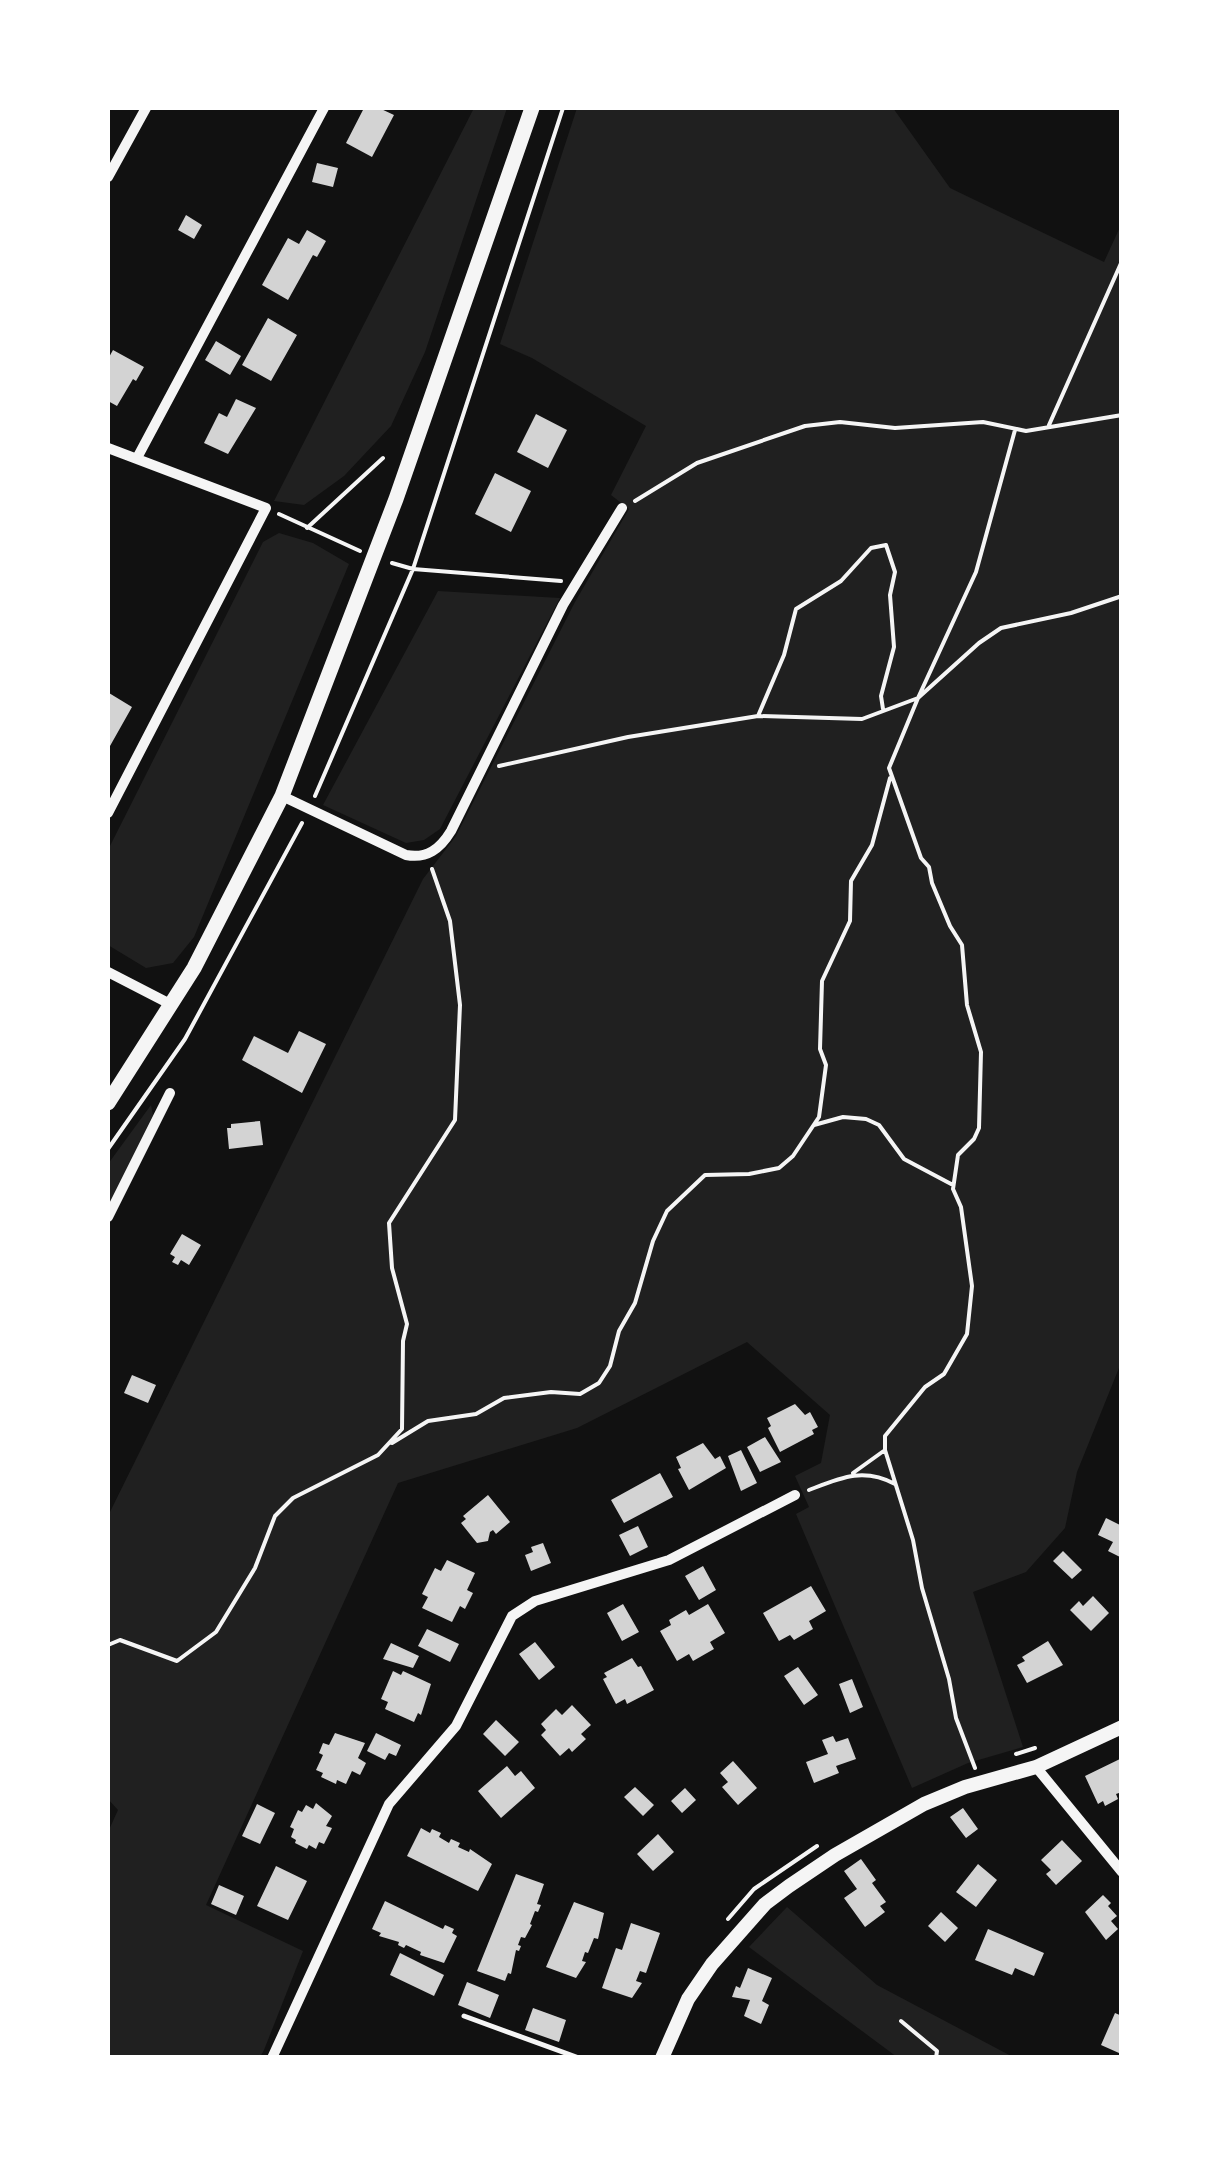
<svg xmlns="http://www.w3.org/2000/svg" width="1229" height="2165" viewBox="0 0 1229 2165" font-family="'Public Sans',sans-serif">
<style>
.green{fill:#202020}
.building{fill:#d3d3d3}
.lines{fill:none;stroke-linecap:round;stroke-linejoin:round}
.path{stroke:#f5f5f5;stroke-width:4}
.service{stroke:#f5f5f5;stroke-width:5}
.minor{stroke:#f5f5f5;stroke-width:10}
.tertiary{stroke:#f5f5f5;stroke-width:14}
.secondary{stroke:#f5f5f5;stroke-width:15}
</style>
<rect width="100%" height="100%" fill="#111"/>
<path class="green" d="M474 108H507L425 352 391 426 344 476 304 505 274 501Z
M577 108H893L950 188 1104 262 1121 225V1363L1077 1472 1065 1528 1026 1572 973 1592 1023 1747 968 1763 912 1788 796 1514 809 1507 795 1476 821 1463 830 1415 747 1342 577 1428 398 1483 206 1905 303 1951 264 2050 260 2057H108V1832L118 1810 108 1799V1516L423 879 456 836 575 602 629 509 611 495 646 426 532 358 500 344Z
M279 533 313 543 349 564 194 937 173 963 146 968 108 945V850L263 542Z
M438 591 560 598 440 829 424 840 406 843 323 805Z
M151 1105 153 1115 108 1209V1164Z
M787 1907 877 1985 1013 2057H897L749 1947Z"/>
<path class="building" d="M364 108H379L394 115 372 157 346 143Z
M317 163 338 168 333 187 312 182Z
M186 215 202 225 194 239 178 230Z
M307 230 326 241 317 257 313 255 288 300 262 285 288 238 299 244Z
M268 318 297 335 271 381 242 365Z
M216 341 241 356 230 375 205 360Z
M113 350 144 367 136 381 133 379 117 406 108 401V359Z
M236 399 256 408 228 454 204 443 219 413 227 417Z
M536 414 567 430 548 468 517 452Z
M495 473 531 491 511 532 475 514Z
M109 693 132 707 110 746 108 745Z
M299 1031 326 1044 302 1093 242 1060 254 1036 288 1053Z
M260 1121 263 1145 229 1149 227 1128H231V1124Z
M182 1234 201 1245 189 1265 181 1260 178 1265 172 1262 175 1257 170 1254Z
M132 1375 156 1385 148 1403 124 1393Z
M795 1404 805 1415 810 1412 818 1427 812 1430 814 1434 780 1452 768 1428 771 1426 767 1418Z
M765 1437 781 1462 760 1472 747 1447Z
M703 1443 715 1459 720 1456 726 1468 689 1490 678 1469 681 1468 676 1457Z
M741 1450 757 1483 741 1491 728 1456Z
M660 1473 673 1497 624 1523 611 1500Z
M488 1495 510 1522 496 1534 493 1530 490 1532 488 1541 477 1543 461 1523 466 1519 463 1516Z
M1106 1518 1122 1526V1558L1108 1551 1113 1542 1098 1535Z
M638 1526 648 1547 630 1556 619 1535Z
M543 1543 551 1563 531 1571 525 1555 533 1552 531 1547Z
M1063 1551 1082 1570 1072 1579 1053 1561Z
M447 1560 475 1573 467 1590 473 1593 465 1609 460 1606 452 1622 422 1608 428 1597 422 1594 435 1568 441 1571Z
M703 1566 716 1590 699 1600 685 1576Z
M811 1586 826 1611 809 1621 813 1629 794 1640 790 1635 779 1641 763 1613Z
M1093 1596 1109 1613 1091 1631 1070 1610 1079 1601 1083 1606Z
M623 1604 639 1632 622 1641 607 1613Z
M708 1604 725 1633 710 1642 714 1649 693 1661 689 1654 677 1661 660 1631 671 1625 669 1620 686 1610 689 1615Z
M427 1629 459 1644 450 1662 418 1646Z
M1048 1641 1063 1665 1027 1683 1017 1665 1025 1661 1022 1657Z
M535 1642 555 1667 539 1680 519 1654Z
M391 1643 419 1656 413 1668 383 1659Z
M632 1658 638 1667 641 1666 654 1690 627 1704 625 1699 616 1704 603 1679 607 1677 604 1673Z
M798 1667 818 1695 804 1705 784 1676Z
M393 1671 401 1675 403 1671 431 1684 421 1715 418 1713 414 1722 385 1709 388 1702 381 1699Z
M852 1679 863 1707 850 1713 839 1684Z
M572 1705 591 1725 581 1734 586 1739 572 1752 569 1748 560 1756 541 1735 546 1730 541 1724 556 1709 562 1715Z
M496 1720 519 1742 505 1756 483 1734Z
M335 1733 365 1743 358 1758 366 1763 360 1775 352 1771 346 1784 337 1780 336 1784 321 1777 323 1773 316 1770 323 1755 319 1753 323 1743 329 1745Z
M376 1733 401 1745 396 1756 389 1753 385 1760 367 1751Z
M833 1736 836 1742 848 1738 856 1759 836 1766 839 1773 814 1783 806 1762 828 1754 822 1740Z
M1122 1758V1792L1116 1794 1118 1799 1105 1806 1103 1801 1098 1804 1085 1776Z
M733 1761 757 1788 738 1805 722 1787 728 1782 720 1773Z
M507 1766 515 1776 521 1771 535 1788 501 1818 478 1791Z
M635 1787 654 1805 643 1816 624 1797Z
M685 1788 696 1800 682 1813 671 1801Z
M316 1803 332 1816 326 1826 332 1828 324 1844 319 1842 316 1849 309 1845 307 1849 295 1843 296 1840 291 1837 294 1829 290 1827 298 1810 302 1812 306 1805 313 1809Z
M257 1804 275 1813 260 1844 242 1836Z
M963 1808 978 1829 966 1838 950 1817Z
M421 1828 430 1833 432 1829 441 1833 439 1837 449 1843 451 1839 460 1843 458 1847 469 1852 470 1849 492 1864 478 1891 407 1856Z
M658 1834 674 1852 653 1871 637 1854Z
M1062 1840 1082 1861 1056 1885 1046 1874 1051 1870 1041 1860Z
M861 1859 876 1880 872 1883 886 1902 880 1906 885 1912 865 1927 844 1898 857 1889 844 1871Z
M978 1864 997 1880 976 1907 956 1892Z
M276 1866 307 1881 288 1920 257 1906Z
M516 1874 544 1884 537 1904 541 1905 538 1912 535 1911 530 1924 532 1925 525 1938 521 1937 518 1945 521 1946 519 1951 516 1950 511 1974 508 1973 505 1981 477 1971Z
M219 1885 244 1896 236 1915 211 1904Z
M1103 1895 1111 1903 1108 1906 1117 1916 1111 1921 1118 1929 1106 1940 1085 1912Z
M385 1901 443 1929 445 1925 454 1929 452 1933 457 1936 444 1963 420 1955 421 1952 406 1945 404 1948 398 1945 399 1942 379 1936 381 1933 372 1929Z
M574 1902 604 1913 598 1939 594 1938 588 1953 585 1952 582 1961 586 1962 576 1978 546 1967Z
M941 1912 958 1928 945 1942 928 1926Z
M631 1923 660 1933 646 1973 640 1971 636 1981 642 1983 632 1998 602 1988 616 1948 622 1950Z
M988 1929 1044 1953 1034 1976 1015 1968 1012 1975 975 1960Z
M400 1953 444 1975 434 1996 390 1975Z
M748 1968 772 1978 762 2001 769 2005 761 2024 744 2016 750 2000 732 1997 736 1986 740 1988Z
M467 1982 499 1995 490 2018 458 2005Z
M533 2008 566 2020 559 2042 525 2030Z
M1115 2013 1122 2016 1119 2053 1101 2045Z"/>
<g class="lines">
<path class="path" d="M1049 425 1122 261
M635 501 697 463 805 426 840 422 895 428 983 422 1026 431 1122 415
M279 514 360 551
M307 528 383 458
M392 563 413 569 561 581
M758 716 784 655 796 609 841 581 871 548 886 545 895 572 890 595 894 647 881 696 883 709
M499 766 628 737 758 716 862 719 918 698 976 572 1015 430
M315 796 413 569 563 108
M814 1125 843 1117 866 1119 879 1125 904 1159 953 1185
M108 1149 185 1039 302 823
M392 1443 428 1421 476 1414 504 1398 551 1392 580 1394 599 1383 610 1366 619 1331 635 1303 653 1241 667 1211 705 1175 749 1174 779 1168 793 1156 819 1117 826 1065 820 1049 822 981 850 921 851 881 872 845 890 778
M853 1473 885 1450
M809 1490C840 1478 863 1467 895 1484
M108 1645 120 1640 177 1661 216 1632 255 1568 275 1516 293 1498 378 1455 402 1429 403 1341 407 1324 392 1268 389 1223 455 1120 460 1005 450 921 432 869
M1016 1754 1035 1748
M975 1768 956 1718 949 1679 922 1588 913 1540 885 1450V1436L925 1387 944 1374 967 1334 972 1286 961 1207 953 1189 958 1155 974 1139 979 1128 981 1052 967 1005 962 945 950 926 932 883 929 867 921 858 889 768 918 698 979 643 1001 628 1071 613 1122 596
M728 1919 754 1889 817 1846
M901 2021 937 2051 936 2058"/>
<path class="service" d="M464 2016 579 2058"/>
<path class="minor" d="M108 177 146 108
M108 448 266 508 108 813
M137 458 324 108
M282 796 406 855C427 859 440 849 451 831L563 605 622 508
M108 972 172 1005
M108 1217 170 1093
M1036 1767 1122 1872
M272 2058 389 1804 456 1726 512 1616 535 1601 669 1560 795 1495"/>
<path class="tertiary" d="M662 2058 688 1999 712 1964 765 1904 789 1886 835 1855 924 1804 965 1787 1036 1767 1122 1727"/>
<path class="secondary" d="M108 1103 194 968 282 796 396 499 532 108"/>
</g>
<rect width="1229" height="2165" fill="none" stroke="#ffffff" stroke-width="220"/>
</svg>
